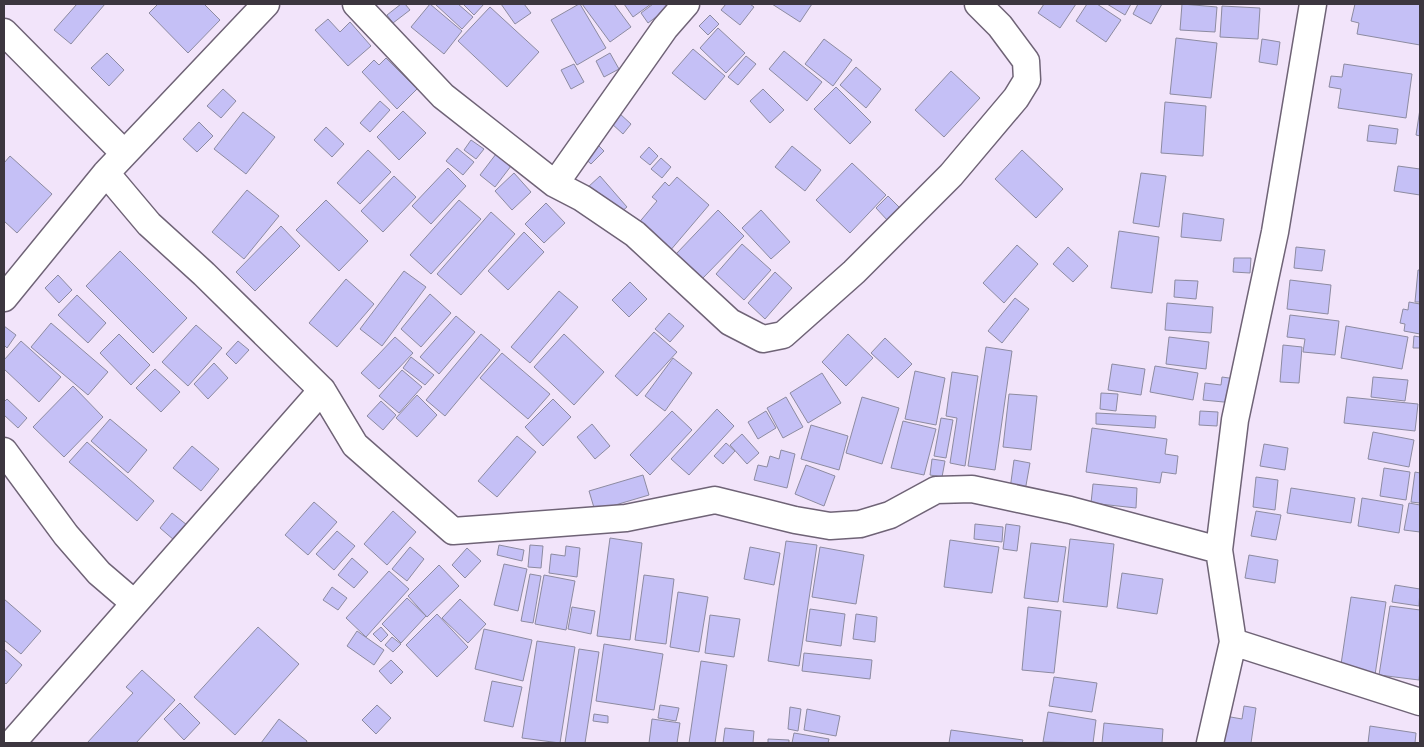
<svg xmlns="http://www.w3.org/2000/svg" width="1424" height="747" viewBox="0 0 1424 747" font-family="Signika,sans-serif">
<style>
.building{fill:#c5c0f6;stroke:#8d8ba1}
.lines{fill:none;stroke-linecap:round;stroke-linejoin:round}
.minor-casing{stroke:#6f6376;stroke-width:29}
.minor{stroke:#fff;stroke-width:26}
</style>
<rect width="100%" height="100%" fill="#f2e4fa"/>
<path class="building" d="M77 4H105L71 44 54 30Z
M158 4H204L220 20 188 53 149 13Z
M401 4H405L410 10 393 23 387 15Z
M430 4 462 31 444 54 411 27Z
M435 4H458L473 17 462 29Z
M463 4H484L474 15Z
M501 4H524L531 13 515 24Z
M579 4H580L606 48 577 65 551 20Z
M582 4H614L631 27 610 42Z
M624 4H651L633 17Z
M653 4 672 5 648 23 641 13Z
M726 4H750L754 7 740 25 721 10Z
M772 4H812L800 22Z
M1044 4H1076L1060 28 1038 13Z
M1087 4H1097L1121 20 1106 42 1076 21Z
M1107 4H1131L1125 15Z
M1138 4H1162L1151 24 1133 14Z
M1182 4 1217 7 1215 32 1180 30Z
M1355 4H1420V45L1357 34 1359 23 1351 21Z
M1222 6 1260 8 1258 39 1220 37Z
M490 7 539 52 507 87 458 41Z
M710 15 719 24 708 35 699 26Z
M328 19 340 32 350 22 371 46 348 66 315 30Z
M718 28 745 53 726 73 700 48Z
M1176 38 1217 43 1211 98 1170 94Z
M824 39 852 60 833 86 805 64Z
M1262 39 1280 42 1277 65 1259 62Z
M693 49 725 76 705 100 672 73Z
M784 51 822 82 807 101 769 69Z
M107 53 124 70 109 86 91 68Z
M610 53 619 69 604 77 596 61Z
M746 56 756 64 738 85 728 77Z
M386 58 417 89 397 109 362 72 374 60 379 65Z
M574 64 584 82 571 89 561 70Z
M1344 64 1412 74 1406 118 1338 108 1341 89 1329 87 1331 76 1342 77Z
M856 67 881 89 866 108 840 85Z
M951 71 980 98 944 137 915 110Z
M836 87 871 122 850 144 814 109Z
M223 89 236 101 221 118 207 106Z
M763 89 784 110 770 123 750 101Z
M380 101 390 110 370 132 360 123Z
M1165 102 1206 106 1203 156 1161 153Z
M1420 109V136L1416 135Z
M403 111 426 133 399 160 377 137Z
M243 112 275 137 246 174 214 149Z
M619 113 631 124 623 134 611 123Z
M199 122 213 136 197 152 183 139Z
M1369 125 1398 129 1396 144 1367 141Z
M326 127 344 144 332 157 314 140Z
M471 140 484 149 476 159 464 150Z
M593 140 604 151 591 164 580 154Z
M792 146 821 170 805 191 775 167Z
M649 147 658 156 650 165 640 157Z
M457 148 474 162 463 175 446 161Z
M368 150 391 172 360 204 337 183Z
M1022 150 1063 189 1036 218 995 179Z
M496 154 511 166 495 187 480 175Z
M10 156 52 194 17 233 4 221V163Z
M661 158 671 167 662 178 651 169Z
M852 163 886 195 850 233 816 200Z
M1398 166 1420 169V195L1394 191Z
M448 168 466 186 431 224 412 206Z
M514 173 531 192 512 210 495 191Z
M1141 173 1166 176 1159 227 1133 223Z
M394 176 416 197 383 232 361 211Z
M600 176 627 207 614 218 587 188Z
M677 177 709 205 669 252 637 225 657 201 652 197 665 182 669 186Z
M247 190 279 216 244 259 212 232Z
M888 196 901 209 888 221 876 208Z
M326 200 368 241 339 271 296 230Z
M459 200 481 219 431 274 410 255Z
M546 203 565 223 544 243 525 224Z
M718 210 744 236 702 279 676 254Z
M761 210 790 242 771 259 742 228Z
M491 212 515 234 461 295 437 274Z
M1183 213 1224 219 1221 241 1181 237Z
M281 226 300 246 255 291 236 272Z
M1119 231 1159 237 1152 293 1111 288Z
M524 232 544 252 508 290 488 271Z
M742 244 771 270 744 300 716 274Z
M1017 245 1038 264 1004 303 983 283Z
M1068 247 1088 266 1073 282 1053 264Z
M1296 247 1325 250 1322 271 1294 268Z
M120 251 187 318 153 353 86 286Z
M1234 258H1251L1250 273 1233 272Z
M1418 270H1420V302H1415Z
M404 271 426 287 382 346 360 329Z
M775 272 792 288 765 319 748 303Z
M58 275 72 290 59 303 45 288Z
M346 279 374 304 337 347 309 323Z
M1175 280 1198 281 1196 299 1174 297Z
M1290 280 1331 285 1328 314 1287 309Z
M630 282 647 299 629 317 612 300Z
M559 291 578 307 530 363 511 347Z
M430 294 451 313 421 347 401 329Z
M77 295 106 323 88 343 58 315Z
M1015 298 1029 309 1002 343 988 331Z
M1409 302 1420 304V334L1404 331 1405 324 1400 323 1403 309 1408 310Z
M1167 303 1213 307 1211 333 1165 330Z
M669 313 684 326 670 342 655 329Z
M1290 315 1339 321 1335 355 1303 352 1305 339 1287 337Z
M456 316 475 332 439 374 420 357Z
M51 323 108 372 88 395 31 347Z
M196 325 222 348 188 386 162 362Z
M4 326 16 335 7 348 4 345Z
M1346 326 1408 337 1402 369 1341 358Z
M654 332 677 352 637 396 615 376Z
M119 334 150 365 131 385 100 353Z
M481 334 500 350 445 416 426 400Z
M564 334 604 372 574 405 534 367Z
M848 334 873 358 846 386 822 362Z
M1414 336 1420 337V348H1413Z
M395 337 413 353 379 389 361 373Z
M1169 337 1209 342 1206 369 1166 364Z
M885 338 912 364 898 378 871 353Z
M21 341 61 377 39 402 4 369V360Z
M238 341 249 350 236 364 226 354Z
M1283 345 1302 347 1299 383 1280 382Z
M986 347 1012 351 995 470 968 466Z
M502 353 550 394 528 419 480 378Z
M411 357 434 375 425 385 403 368Z
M673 358 692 373 665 411 645 396Z
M214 363 228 378 208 399 194 384Z
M1112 364 1145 369 1141 395 1108 390Z
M1155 366 1198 373 1193 400 1150 392Z
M155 369 180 392 161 412 136 388Z
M402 370 422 387 399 413 379 396Z
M915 371 945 378 936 425 905 419Z
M952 372 978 376 965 466 950 463 957 418 946 416Z
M822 373 841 403 808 423 790 393Z
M1222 377 1236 379 1234 403 1203 400 1205 383 1221 385Z
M1373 377 1408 380 1405 401 1371 397Z
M73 386 103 417 64 457 33 427Z
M1101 393 1118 394 1116 411 1100 409Z
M1009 394 1037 396 1031 450 1003 447Z
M417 395 437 415 417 437 396 418Z
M786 397 803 427 783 438 767 408Z
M862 397 899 408 882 464 846 453Z
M1347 397 1418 404 1415 431 1344 423Z
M7 399 27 418 18 428 4 415V402Z
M553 399 571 417 543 446 525 427Z
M381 401 396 415 383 430 367 416Z
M717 409 734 426 689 475 671 459Z
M672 411 692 430 650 475 630 455Z
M766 411 776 428 758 439 748 422Z
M1200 411 1218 412 1217 426 1199 425Z
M1096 413 1156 416 1155 428 1096 424Z
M941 418 953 420 946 458 934 456Z
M110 419 147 450 128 473 91 441Z
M903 421 936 429 924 475 891 468Z
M592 424 610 446 595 459 577 437Z
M811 425 848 436 839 470 801 459Z
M1092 428 1167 439 1165 454 1178 456 1176 474 1162 472 1160 483 1086 472Z
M1373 432 1414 440 1409 467 1368 459Z
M742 434 759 453 747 464 730 445Z
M517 436 536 452 497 497 478 481Z
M87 442 154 501 137 521 69 462Z
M726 443 735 451 723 464 714 456Z
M1264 444 1288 448 1285 470 1260 466Z
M192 446 219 469 201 491 173 468Z
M781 450 795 454 787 488 754 480 758 465 767 467 770 456 779 459Z
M932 459 945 461 942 477 930 475Z
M1014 460 1030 463 1025 491 1010 489Z
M806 465 835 476 824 506 795 494Z
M1384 468 1410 472 1406 500 1380 496Z
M1415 472 1420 473V503L1411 502Z
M643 475 649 495 595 511 589 491Z
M1256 477 1278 480 1275 510 1253 507Z
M1093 484 1137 488 1136 508 1091 503Z
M1291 488 1355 498 1351 523 1287 513Z
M1362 498 1403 505 1399 533 1358 526Z
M314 502 337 522 308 555 285 535Z
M1409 503 1420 505V532L1404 530Z
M393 511 416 532 387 565 364 544Z
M1256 511 1281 515 1276 540 1251 536Z
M172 513 187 525 174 540 160 528Z
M975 524 1003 527 1002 542 974 539Z
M1006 524 1020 526 1017 551 1003 549Z
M337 531 355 546 334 570 316 554Z
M610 538 642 543 630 640 597 636Z
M1070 539 1114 544 1107 607 1063 602Z
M950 540 999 547 992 593 944 587Z
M786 541 817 545 799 666 768 661Z
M1031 543 1066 547 1058 602 1024 598Z
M499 545 524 550 522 561 497 555Z
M530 545 543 546 541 568 528 567Z
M566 546 580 548 577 577 549 573 551 554 565 556Z
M410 547 424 559 407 581 392 569Z
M750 547 780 553 774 585 744 579Z
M820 547 864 555 856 604 812 597Z
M467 548 481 561 465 578 452 565Z
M1249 555 1278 560 1275 583 1245 578Z
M352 558 368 572 354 588 338 575Z
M504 564 527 569 518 611 494 605Z
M439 565 459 586 427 617 408 596Z
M389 571 409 589 366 637 346 618Z
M1122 573 1163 579 1157 614 1117 608Z
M530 574 541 576 533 623 521 621Z
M544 575 575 581 566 630 535 624Z
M644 575 674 579 666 644 635 640Z
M1395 585 1420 589 1419 606 1392 602Z
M332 587 347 598 338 610 323 600Z
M678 592 708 597 699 652 670 647Z
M1351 597 1386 602 1375 675 1340 671Z
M407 598 426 616 401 643 382 624Z
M4 599 41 631 21 654 4 640Z
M460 599 486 624 468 643 442 618Z
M1390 606 1420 610V670L1419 680 1379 675Z
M572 607 595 611 591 634 568 629Z
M1028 607 1061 611 1054 673 1022 670Z
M810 609 845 614 841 646 806 641Z
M437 614 468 647 437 677 406 645Z
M856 614 877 617 875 642 853 639Z
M710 615 740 619 734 657 705 653Z
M258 627 299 664 235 735 194 697Z
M381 627 388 635 381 642 373 634Z
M484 629 532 640 523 681 475 669Z
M357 631 384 650 374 665 347 646Z
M392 637 401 644 393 652 385 645Z
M537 641 575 647 560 743 522 738Z
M604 644 663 654 654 710 596 701Z
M4 649 22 665 6 684 4 682Z
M579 649 599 652 585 743H565Z
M804 653 872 660 870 679 802 671Z
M391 660 403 672 391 684 379 671Z
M701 661 727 665 715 743H689Z
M142 670 175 700 136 743H87L133 693 126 687Z
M1054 677 1097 683 1092 712 1049 706Z
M492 681 522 687 513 727 484 721Z
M180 703 200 723 184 740 164 719Z
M377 705 391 718 376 734 362 720Z
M660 705 679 708 676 721 658 718Z
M1244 706 1256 708 1251 743H1221L1225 716 1242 719Z
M790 707 801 709 798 731 788 729Z
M807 709 840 716 836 736 804 730Z
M1048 712 1096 720 1093 743 1043 742Z
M594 714 608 716V723L593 721Z
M279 719 307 741 306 743H261Z
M652 719 680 723 677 743H649Z
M1104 723 1163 729 1162 743H1102Z
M1370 726 1416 733 1415 743H1368Z
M725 728 754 731 753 743H723Z
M951 730 1023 740 1022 743H949Z
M794 733 829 739 828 743H792Z
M768 739 789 740V743H768Z"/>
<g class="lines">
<defs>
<path id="minor" d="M356 4 443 96 555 184 582 198 635 234 730 322 763 339 783 335 854 272 951 175 1016 98 1027 80 1026 61 1000 26 978 4
M4 32 124 153
M106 173 149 224 204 274 322 390 355 445 453 531 626 518 715 500 795 520 830 526 860 524 890 515 936 490 972 489 1070 510 1219 550
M555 184 665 28 686 4
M4 298 106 173 266 4
M4 451 66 535 99 573 134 603
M1233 642 1420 702
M12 743 322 390
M1210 743 1233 642 1219 550 1235 420 1275 232 1313 4"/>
</defs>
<use href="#minor" class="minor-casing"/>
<use href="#minor" class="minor"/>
</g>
<rect width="1424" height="747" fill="none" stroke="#3c363f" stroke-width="10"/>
</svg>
